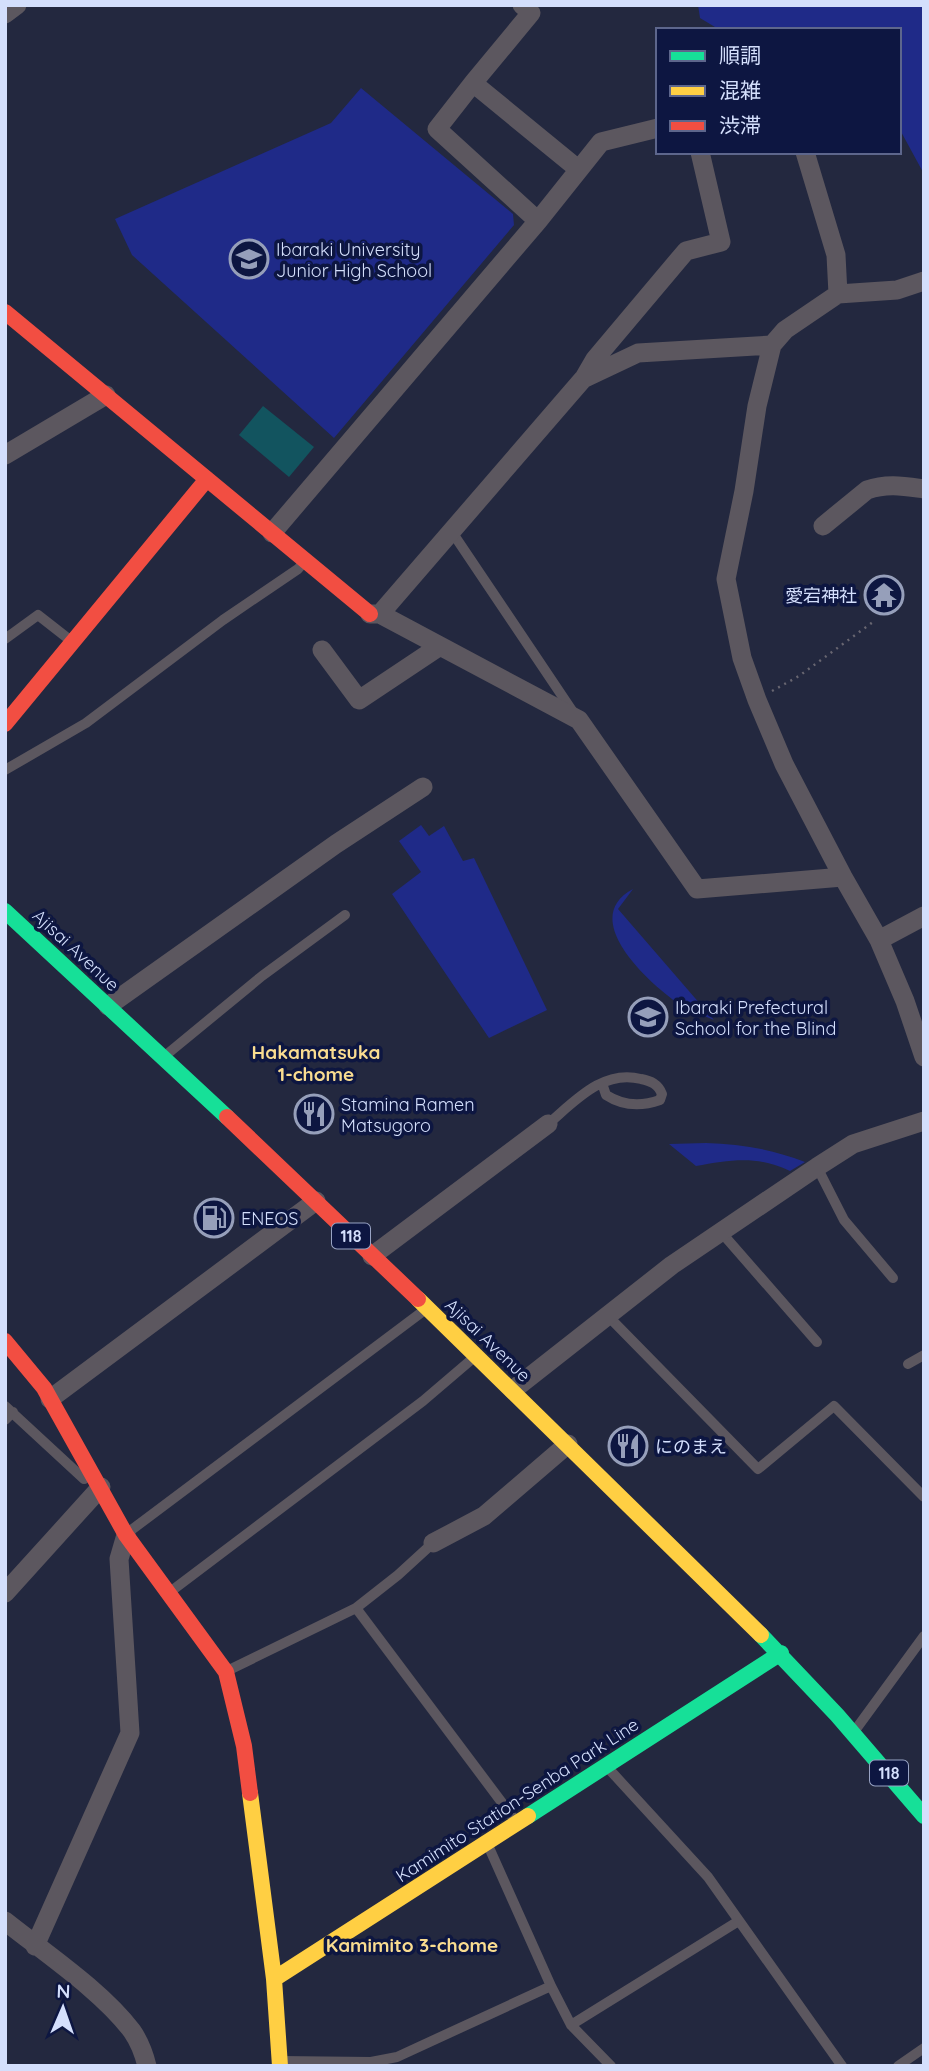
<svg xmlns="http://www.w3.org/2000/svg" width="929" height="2071" viewBox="0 0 929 2071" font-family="Quicksand,'Noto Sans JP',sans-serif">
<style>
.green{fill:#1f2a88}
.water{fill:#12545f}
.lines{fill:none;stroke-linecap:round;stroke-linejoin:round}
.path{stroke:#686671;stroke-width:2.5;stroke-dasharray:2 5;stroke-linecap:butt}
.lane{stroke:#5c575f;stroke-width:10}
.street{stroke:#5c575f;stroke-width:19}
.fast{stroke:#16e098;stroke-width:16}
.slow{stroke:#ffcf43;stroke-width:16}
.jam{stroke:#f24e42;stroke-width:16}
.labels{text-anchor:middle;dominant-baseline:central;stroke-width:7;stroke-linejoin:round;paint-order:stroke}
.shield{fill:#0d1641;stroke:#98a3c4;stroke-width:2}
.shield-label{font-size:16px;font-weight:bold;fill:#d4dffc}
.poi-label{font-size:18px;fill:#d4dffc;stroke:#0d1641;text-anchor:start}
.street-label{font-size:18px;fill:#d4dffc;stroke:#0d1641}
.neighbourhood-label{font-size:19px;font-weight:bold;fill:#f9dc90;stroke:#0d1641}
</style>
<rect width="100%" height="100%" fill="#23283f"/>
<path class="green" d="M698 5H924V174L899 128V30H720L700 18Z
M361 88 513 214 514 225 334 438 132 255 115 219 331 123Z
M421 825 429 836 444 826 463 861 474 858 547 1010 489 1038 392 894 421 872 399 841Z
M633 889 618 909 714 1020C703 1015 689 1011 679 1004 650 984 577 919 633 889Z
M706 1143C741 1144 772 1149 805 1162L790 1171C757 1155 730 1160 696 1166L669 1144Z"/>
<path class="water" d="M263 406 314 447 289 477 239 435Z"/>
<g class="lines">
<path class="path" d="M772 691 799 676 873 622"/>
<path class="lane" d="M452 532 573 712
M5 639 38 615 70 640
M5 770 86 723 223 620 298 569 305 561
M166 1055 262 976 345 915
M548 1124C575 1101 603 1069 641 1079 651 1081 658 1084 662 1094L660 1100C640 1107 623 1106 606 1095L602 1083
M817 1167 844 1220 893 1278
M721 1232 817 1342
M607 1315 758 1469 834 1406 924 1497
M908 1364 924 1355
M5 1406 84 1479
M5 1420 13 1412
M126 1534 422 1312
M170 1592 423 1401 471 1360
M356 1608 515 1820
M229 1670 356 1608 398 1575 433 1543
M856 1729 924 1636
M608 1768 708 1877 842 2066
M487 1843 551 1986 571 2025 611 2066
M571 2025 737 1922
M280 2061 371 2062 397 2057 551 1986
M898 2066 924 2048"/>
<path class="street" d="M522 5 531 13 473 83 578 169
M5 14 17 5
M473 83 437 129 538 221
M805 152 836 255 838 294
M924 281 897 290 838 294 785 330 772 345 757 406 744 491 726 579 742 658 757 700 784 764 843 877 879 940 905 1001 924 1057
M584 378 595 359 686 251 721 242 700 152
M5 455 106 395
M823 526 867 490C887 483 903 486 924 489
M272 533 538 221 601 142 658 128
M370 614H380L579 720 697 889 843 877
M380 614 583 379 638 353 772 345
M322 650 359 700 440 646
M879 940 924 916
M108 1006 336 844 423 787
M372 1256 548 1124
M513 1390 672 1265 817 1167 853 1144 924 1121
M50 1399 316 1201
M433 1543 484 1516 568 1444
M5 1593 101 1487
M5 1921C45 1953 102 1991 132 2031 139 2041 144 2054 147 2066
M35 1946 130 1733 119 1559 126 1535"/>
<path class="fast" d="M5 911 227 1117
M761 1635 837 1715 924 1816
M528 1816 781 1653"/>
<path class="slow" d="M418 1299 761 1635
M250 1793 274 1979 280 2066
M274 1979 528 1816"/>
<path class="jam" d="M5 312 370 614
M5 724 207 479
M227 1117 418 1299
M5 1341 44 1388 126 1535 226 1672 244 1746 250 1793"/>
</g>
<defs>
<symbol id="school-ring" viewBox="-11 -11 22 22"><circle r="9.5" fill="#0d1641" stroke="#969fba" stroke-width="1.5"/><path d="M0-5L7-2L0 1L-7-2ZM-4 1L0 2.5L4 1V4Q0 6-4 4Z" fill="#969fba"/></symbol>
<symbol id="temple-ring" viewBox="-11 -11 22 22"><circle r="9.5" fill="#0d1641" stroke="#969fba" stroke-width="1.5"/><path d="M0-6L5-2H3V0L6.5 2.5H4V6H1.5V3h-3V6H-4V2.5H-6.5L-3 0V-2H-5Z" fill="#969fba"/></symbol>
<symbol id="restaurant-ring" viewBox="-11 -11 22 22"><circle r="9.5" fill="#0d1641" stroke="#969fba" stroke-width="1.5"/><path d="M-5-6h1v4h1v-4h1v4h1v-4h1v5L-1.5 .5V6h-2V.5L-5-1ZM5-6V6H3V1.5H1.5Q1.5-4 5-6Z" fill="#969fba"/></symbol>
<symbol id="fuel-ring" viewBox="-11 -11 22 22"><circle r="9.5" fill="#0d1641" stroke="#969fba" stroke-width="1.5"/><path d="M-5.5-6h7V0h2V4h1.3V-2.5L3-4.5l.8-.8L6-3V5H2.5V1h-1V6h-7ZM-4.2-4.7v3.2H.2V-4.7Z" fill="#969fba"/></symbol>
</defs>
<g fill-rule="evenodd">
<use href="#school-ring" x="227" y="237" width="44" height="44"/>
<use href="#temple-ring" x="862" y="573" width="44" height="44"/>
<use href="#school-ring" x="626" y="995" width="44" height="44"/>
<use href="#restaurant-ring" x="292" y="1092" width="44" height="44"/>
<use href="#fuel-ring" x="192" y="1196" width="44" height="44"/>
<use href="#restaurant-ring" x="606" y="1424" width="44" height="44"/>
</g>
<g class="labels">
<g class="shield">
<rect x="332" y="1223.5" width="38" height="25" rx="5"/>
<rect x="870" y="1760.5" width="38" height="25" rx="5"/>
</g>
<g class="shield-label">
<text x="351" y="1236">118</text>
<text x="889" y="1773">118</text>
</g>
<g class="poi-label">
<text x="276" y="249">Ibaraki University<tspan x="276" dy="21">Junior High School</tspan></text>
<text x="857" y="595" text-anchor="end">愛宕神社</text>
<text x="675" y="1007">Ibaraki Prefectural<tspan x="675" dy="21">School for the Blind</tspan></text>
<text x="341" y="1104">Stamina Ramen<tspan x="341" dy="21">Matsugoro</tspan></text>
<text x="241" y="1218">ENEOS</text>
<text x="655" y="1446">にのまえ</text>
</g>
<g class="street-label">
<text transform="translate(76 950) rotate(43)">Ajisai Avenue</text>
<text transform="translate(488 1340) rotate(44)">Ajisai Avenue</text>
<text transform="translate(517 1800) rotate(-33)">Kamimito Station-Senba Park Line</text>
</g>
<g class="neighbourhood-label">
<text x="316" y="1052">Hakamatsuka<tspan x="316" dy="22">1-chome</tspan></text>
<text x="412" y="1945">Kamimito 3-chome</text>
</g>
</g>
<rect width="929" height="2071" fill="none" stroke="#d4dffc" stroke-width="14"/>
<rect x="656" y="28" width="245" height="126" fill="#0d1641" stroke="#5d668c" stroke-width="2"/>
<rect x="670" y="51" width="35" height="10" fill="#16e098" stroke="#5d668c" stroke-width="2"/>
<text x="719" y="63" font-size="21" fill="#d4dffc">順調</text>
<rect x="670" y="86" width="35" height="10" fill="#ffcf43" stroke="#5d668c" stroke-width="2"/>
<text x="719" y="98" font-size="21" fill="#d4dffc">混雑</text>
<rect x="670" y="121" width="35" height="10" fill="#f24e42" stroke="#5d668c" stroke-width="2"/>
<text x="719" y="133" font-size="21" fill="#d4dffc">渋滞</text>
<g transform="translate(63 2008) rotate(2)" stroke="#0d1641" stroke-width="5" paint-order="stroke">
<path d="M0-5L12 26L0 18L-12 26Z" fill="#d4dffc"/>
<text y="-10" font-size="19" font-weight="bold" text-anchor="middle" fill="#d4dffc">N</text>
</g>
</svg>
